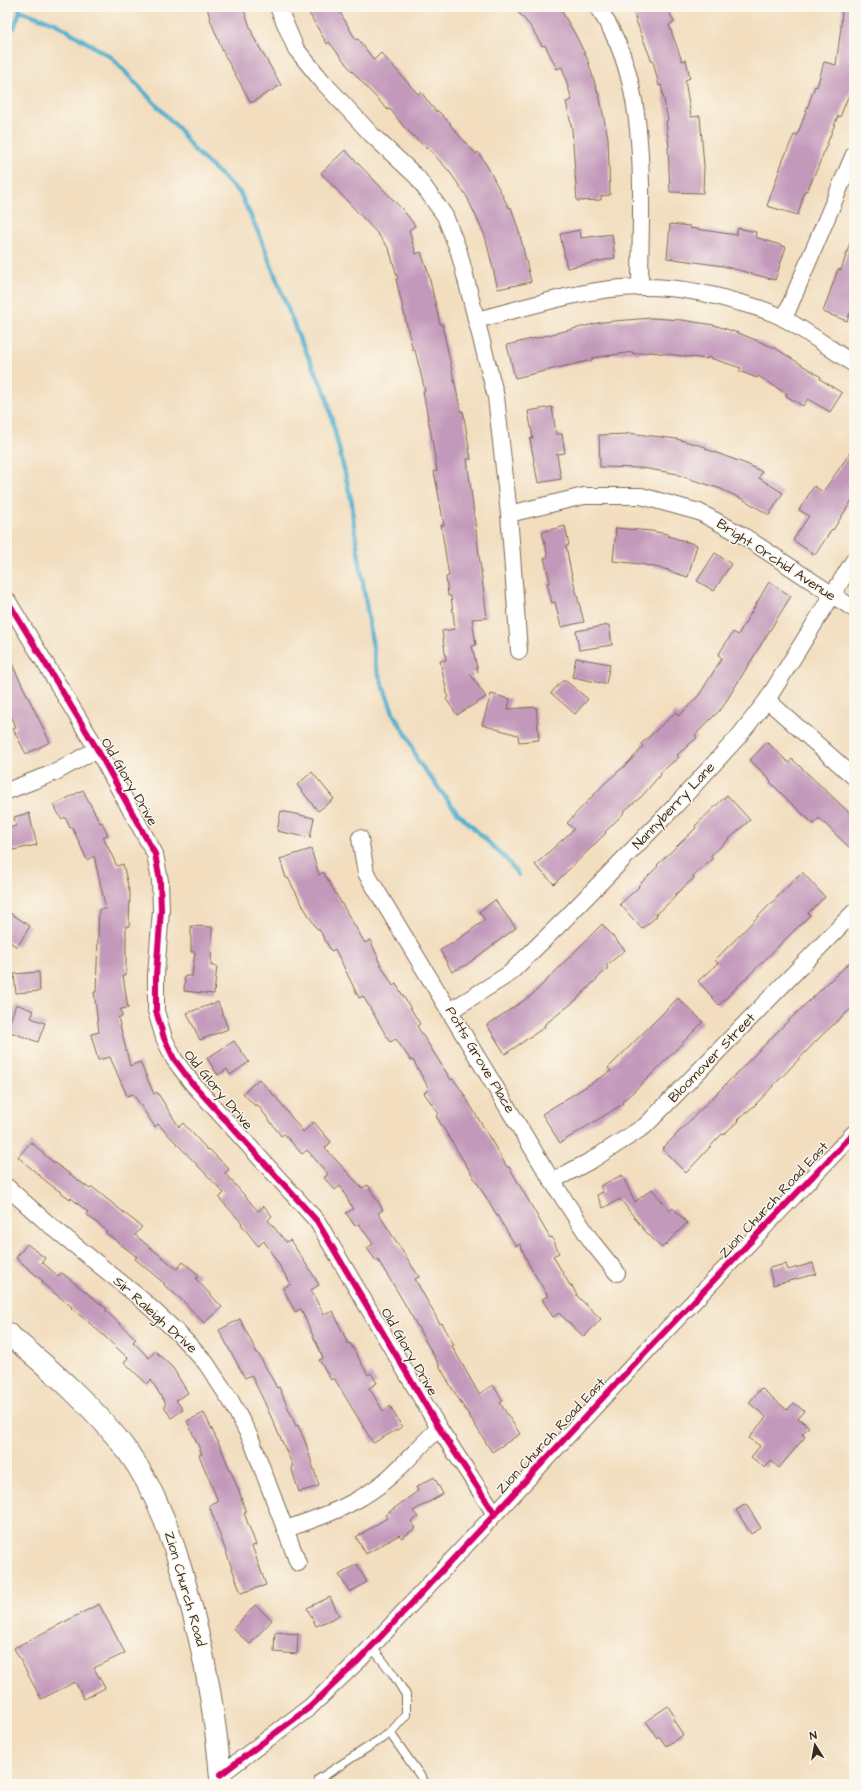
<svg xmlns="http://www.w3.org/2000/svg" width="861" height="1791" viewBox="0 0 861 1791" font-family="'Architects Daughter',sans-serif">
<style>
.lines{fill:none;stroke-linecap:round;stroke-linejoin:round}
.stream{stroke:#4eaecd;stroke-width:4.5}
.building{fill:#c399bb}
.service-casing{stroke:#7b6956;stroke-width:10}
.minor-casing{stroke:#7b6956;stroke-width:18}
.tertiary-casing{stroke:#7b6956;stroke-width:23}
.service{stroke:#fff;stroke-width:8}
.minor{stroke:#fff;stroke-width:16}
.tertiary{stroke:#fff;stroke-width:21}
.cycleway-casing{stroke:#fbf7ec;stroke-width:8}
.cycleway{stroke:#d6006c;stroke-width:6}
.labels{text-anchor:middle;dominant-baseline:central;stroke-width:3;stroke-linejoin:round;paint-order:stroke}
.street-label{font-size:14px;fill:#3b2a1e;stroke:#fbf7ec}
</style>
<rect width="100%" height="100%" fill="#fbf7ec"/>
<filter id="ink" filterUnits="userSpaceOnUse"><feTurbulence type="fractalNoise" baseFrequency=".025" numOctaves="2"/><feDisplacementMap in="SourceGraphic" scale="8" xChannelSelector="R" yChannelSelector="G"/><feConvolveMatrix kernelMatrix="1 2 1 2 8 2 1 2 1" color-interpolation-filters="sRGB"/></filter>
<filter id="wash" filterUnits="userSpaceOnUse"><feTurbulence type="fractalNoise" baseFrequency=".012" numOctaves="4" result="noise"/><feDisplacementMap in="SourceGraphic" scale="16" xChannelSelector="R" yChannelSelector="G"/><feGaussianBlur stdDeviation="0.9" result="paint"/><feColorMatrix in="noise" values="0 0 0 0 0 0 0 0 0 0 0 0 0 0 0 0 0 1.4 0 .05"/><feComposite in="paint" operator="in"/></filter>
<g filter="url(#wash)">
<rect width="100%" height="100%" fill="#f2debf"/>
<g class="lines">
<path class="stream" d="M20 11 55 23 111 57 179 129 192 148 240 193 260 236 298 335 326 394 352 503 353 519 376 667 394 715 409 739 417 760 457 812 508 861 518 875
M7 32 14 28 20 11 19 7"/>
</g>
<g id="blocks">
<path class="building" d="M207 7H243L254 38 281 85 251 103 224 54 211 22Z
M307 7H337L356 40 358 39 374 60 381 53 418 94 421 92 436 112 437 110 451 124 450 125 476 154 478 152 487 166 509 208 511 207 520 235 531 282 498 289 485 236 466 195 449 171 428 148 427 149 404 127 390 109 388 110 370 91 351 70 329 42 327 44 310 15Z
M514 7H559L574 32 587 58 598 94H599L608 138 610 195 601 196V200L577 201 572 129 566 102 572 100 562 67 557 69 545 45 542 46 531 27Z
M630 7H667L674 22 669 25 682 61 686 60 690 78 685 80 691 117 700 116 704 166 703 193 670 192 668 147H669L666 121 668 120 661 85 659 86 653 61 652 62 635 18H636Z
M842 7H854V82L840 117 838 116 818 167 807 191 805 190 798 215 767 206 783 160 794 135 797 136 815 86 817 87 824 62 836 65 841 27Z
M345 150 404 211 415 226 409 230 416 254 421 252 428 272 440 324H442L461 412 463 411 471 459H467L487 618 472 619 476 645 472 646 478 672 470 674 486 697 457 715 446 699 448 697 440 661 446 660 442 631 455 629 451 596H448L446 577 449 576 441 525H444L434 471H437L433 445 423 391H425L415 350 413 351 396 279H398L389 249 377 233 321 173Z
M670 224 690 226V228L736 235 738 228 756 232 755 237 786 247 775 280 723 266 667 258Z
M580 230 581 238 612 234 615 258 567 268 560 234Z
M852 237H854V302L847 321 823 312 838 269 841 270Z
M652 318 682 320 714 325 741 334 775 348 821 377 820 379 842 393 830 412 808 399 803 406 786 396 787 394 758 376 757 378 739 371 741 368 707 357V359L651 352 633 354V352L592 358V360L515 378 507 345 602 322Z
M552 407 556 434H562L565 453 557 454 561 479 538 483 530 439 533 438 528 411Z
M628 433 677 439 706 447V449L749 465 762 472 759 478 783 493 769 515 746 501 721 489 678 475V474L642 468 600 467 599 435 628 434Z
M854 447V497L833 530 832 529 815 555 793 540 809 516 799 510 814 486 823 492Z
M565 526 569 545 566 546 571 572 584 622 561 627 555 602 552 603 547 583 550 582 544 558 548 557 542 532Z
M616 528 651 531 668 534V536L697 545 688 577 668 571 669 570 640 564 613 561Z
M715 553 731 564 714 591 697 581Z
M769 582 791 596 722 708 695 735 697 738 677 755 679 757 660 773 661 774 642 796 623 812 624 813 605 832 606 833 554 884 535 865 574 829 567 823 605 783 627 764 643 747 641 744 676 712 679 716 699 695 722 658 718 655 733 632 738 635Z
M609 625 612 645 579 650 576 631Z
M7 654 50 742 26 754 13 729 16 727 7 706Z
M576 658 610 664 606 684 572 677Z
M562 681H566L588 699 575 714 551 693Z
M491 694 510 699 508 709 536 707 539 740 519 742 518 735 482 725Z
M767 742 789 763 792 759 854 817V852L819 818 814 824 794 806 770 782 771 781 750 760Z
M312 772 334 799 318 811 297 785Z
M83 790 100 823 102 822 108 835 103 837 117 866 123 864 130 894 129 926H126V975H123L128 1008 121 1009 122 1017H118L130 1066 140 1062 154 1094 157 1092 179 1127 183 1123 208 1150 209 1149 229 1169 225 1173 258 1211 264 1206 272 1216 268 1220 286 1242 290 1240 312 1273 319 1285 311 1290 324 1315 333 1311 348 1344 350 1343 368 1375 371 1373 377 1383 369 1388 383 1411 390 1406 402 1427 373 1443 334 1378 331 1380 319 1360 323 1358 301 1309 295 1312 283 1288 291 1284 264 1241 258 1246 241 1224 242 1223 219 1198 224 1193 158 1124 155 1127 133 1094 127 1096 110 1057 98 1060 91 1034 99 1032 94 992H96L99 909H106L94 856 87 860 72 827 70 828 65 817 61 819 54 805Z
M727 795 750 820 710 856 713 858 693 876 694 878 675 895 676 896 656 915 657 916 642 929 620 904 639 887 638 886 658 866 657 865 696 828 695 826Z
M281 811 314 818 310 838 277 831Z
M29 813 37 845 13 850 8 828 16 826 14 817Z
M311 849 319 875 323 872 365 943 370 940 378 957 377 958 393 986 396 984 420 1024 417 1026 451 1080 453 1079 462 1091 507 1167H509L550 1238 552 1237 559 1253 553 1256 571 1287 572 1286 578 1297 601 1319 584 1337 559 1313 553 1317 542 1299 548 1296 529 1265 520 1244 516 1246 436 1116 439 1114 424 1093 429 1089 413 1060 411 1061 396 1039 390 1042 363 996 359 998 335 949 331 951 319 929H317L303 906 288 878H286L280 859Z
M802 872 825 897 808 913 810 915 719 1005 698 981 718 963 715 960Z
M495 900 516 928 466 965 452 972 440 950 453 943 485 920 479 912Z
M7 911 30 926 17 947 7 940Z
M602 924 625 950 606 966 608 968 575 1001 544 1025 545 1027 505 1054 487 1025 532 995Z
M191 926 212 927 211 966H217L214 994 184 991 185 976H192L195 952H191Z
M854 958V1006L822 1035 754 1106 737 1120 738 1121 723 1135 722 1134 686 1173 662 1149 785 1024Z
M39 972 40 991 16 993 14 974Z
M678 998 703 1022 647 1079 622 1102 623 1104 560 1143 542 1114 611 1071 608 1068Z
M218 1002 228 1029 200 1040 187 1013Z
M16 1004 34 1011 31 1018 45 1023 38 1042 7 1031Z
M234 1041 249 1062 230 1075 227 1069 218 1075 207 1058Z
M259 1079 279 1101 303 1132 314 1122 331 1142 325 1148 362 1188 368 1185 383 1210 378 1213 419 1277 415 1279 440 1324 442 1323 454 1345 452 1346 479 1394 493 1385 503 1401 500 1403 520 1434 492 1452 453 1390 402 1299 378 1260 376 1261 367 1248 373 1244 359 1224 355 1226 346 1213 353 1209 340 1186 335 1190 324 1178 328 1174 307 1150 302 1154 284 1134 281 1136 257 1104 255 1106 243 1093Z
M31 1142 48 1158 90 1189 92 1187 142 1227 135 1235 177 1269 183 1262 199 1275 196 1279 222 1307 204 1323 182 1300 164 1285 165 1284 135 1259 137 1257 105 1232 107 1231 86 1214 88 1212 71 1198 70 1199 47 1182 18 1157Z
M622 1175 635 1202 652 1189 670 1211 673 1208 687 1223 662 1248 645 1231 620 1199 603 1208 597 1195 603 1192 600 1186Z
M27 1244 45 1258 42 1262 58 1276 62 1273 107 1309 106 1311 136 1339 133 1342 149 1358 155 1351 173 1368 188 1393 176 1400 183 1410 171 1418 164 1406 166 1404 151 1380 147 1384 124 1362 128 1358 93 1326 71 1308 72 1307 42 1283 44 1282 16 1258Z
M813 1263 816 1274 773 1285 769 1268 786 1264 788 1270Z
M240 1319 257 1353H258L277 1388 279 1387 296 1426 298 1425 306 1444 319 1486 299 1492 291 1467 293 1466 263 1399 251 1375 245 1378 219 1330Z
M761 1388 787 1410 794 1403 804 1411 798 1418 809 1427 802 1434 805 1437 779 1468 771 1461 765 1468 751 1457 760 1446 749 1438 766 1417 749 1403Z
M204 1413 220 1446 239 1491 246 1513H244L256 1545 252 1546 266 1585 241 1593 209 1505 218 1501 199 1455 202 1454 187 1421Z
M434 1477 443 1494 413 1511 418 1517 411 1521 416 1528 402 1538 399 1535 366 1554 356 1537 387 1518 385 1515 418 1491 416 1487Z
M746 1504 761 1528 751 1534 736 1510Z
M357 1564 367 1582 350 1592 339 1575Z
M330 1597 339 1616 316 1626 307 1608Z
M99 1604 125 1653 94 1668 105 1688 84 1699 75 1682 41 1699 14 1648Z
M255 1605 272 1620 250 1644 233 1629Z
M275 1632 298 1634 297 1654 274 1652Z
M668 1706 675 1717 673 1719 683 1735 666 1746 659 1736 657 1738 646 1721Z"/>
</g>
</g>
<g filter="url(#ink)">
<use href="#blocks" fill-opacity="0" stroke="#7b6956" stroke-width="1"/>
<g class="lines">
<defs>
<path id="service" d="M390 1733 426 1784
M319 1779 390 1733 406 1715V1695L393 1674 371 1646"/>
<path id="minor" d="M278 7 296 49 323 82 372 135 417 177 445 216 459 252 496 397 509 514 519 651
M597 7C652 80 640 200 640 287
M784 319 854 154
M476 320C528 307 585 288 639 287 672 286 705 292 737 302 753 306 771 311 785 319 809 333 831 349 854 364
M509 514 584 496H641L699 512 742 535 854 609
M7 600 97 749 155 854 160 881 161 910 156 975V1011L164 1038 174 1059 192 1083 317 1221 439 1428 495 1514
M767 700 854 777
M7 791 56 772 97 749
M360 838 366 873 552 1181 592 1242 617 1273
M450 1011 509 974 562 922 676 805 739 736 767 700 854 560
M552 1181 592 1160 645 1126 854 912
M7 1187 45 1221 140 1298 177 1332 206 1363 231 1401 251 1439 298 1563
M286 1529C312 1520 339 1511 362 1497 392 1480 414 1451 439 1428
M220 1775 310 1707 359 1660 652 1345 854 1133"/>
<path id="tertiary" d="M7 1333C50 1369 94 1406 128 1452 157 1492 174 1542 187 1590 205 1655 216 1717 221 1784"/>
</defs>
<use href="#service" class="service-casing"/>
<use href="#minor" class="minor-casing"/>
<use href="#tertiary" class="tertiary-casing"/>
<use href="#service" class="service"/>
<use href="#minor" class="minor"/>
<use href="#tertiary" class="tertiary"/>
<defs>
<path id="cycleway" d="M7 600 97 749 155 854 160 881 161 910 156 975V1011L164 1038 174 1059 192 1083 317 1221 439 1428 495 1514
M220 1775 310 1707 359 1660 652 1345 854 1133"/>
</defs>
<use href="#cycleway" class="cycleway-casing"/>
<use href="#cycleway" class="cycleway"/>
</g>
</g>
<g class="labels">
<g class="street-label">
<text transform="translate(776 560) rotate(33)">Bright Orchid Avenue</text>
<text transform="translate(129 782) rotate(60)">Old Glory Drive</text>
<text transform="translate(674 806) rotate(-47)">Nannyberry Lane</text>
<text transform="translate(712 1058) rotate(-46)">Bloomover Street</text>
<text transform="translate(480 1060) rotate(59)">Potts Grove Place</text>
<text transform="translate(218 1090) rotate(50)">Old Glory Drive</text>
<text transform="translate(774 1200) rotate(-47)">Zion Church Road East</text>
<text transform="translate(155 1315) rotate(42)">Sir Raleigh Drive</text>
<text transform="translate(409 1352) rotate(60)">Old Glory Drive</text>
<text transform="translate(551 1436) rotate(-47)">Zion Church Road East</text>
<text transform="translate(185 1589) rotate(74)">Zion Church Road</text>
</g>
</g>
<rect width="861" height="1791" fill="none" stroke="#fbf7ec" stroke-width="24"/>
<g transform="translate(815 1745) rotate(349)" stroke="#fbf7ec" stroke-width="3" paint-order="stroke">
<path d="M0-3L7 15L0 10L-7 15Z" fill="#3b2a1e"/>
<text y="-6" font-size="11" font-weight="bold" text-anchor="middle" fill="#3b2a1e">N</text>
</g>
</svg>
